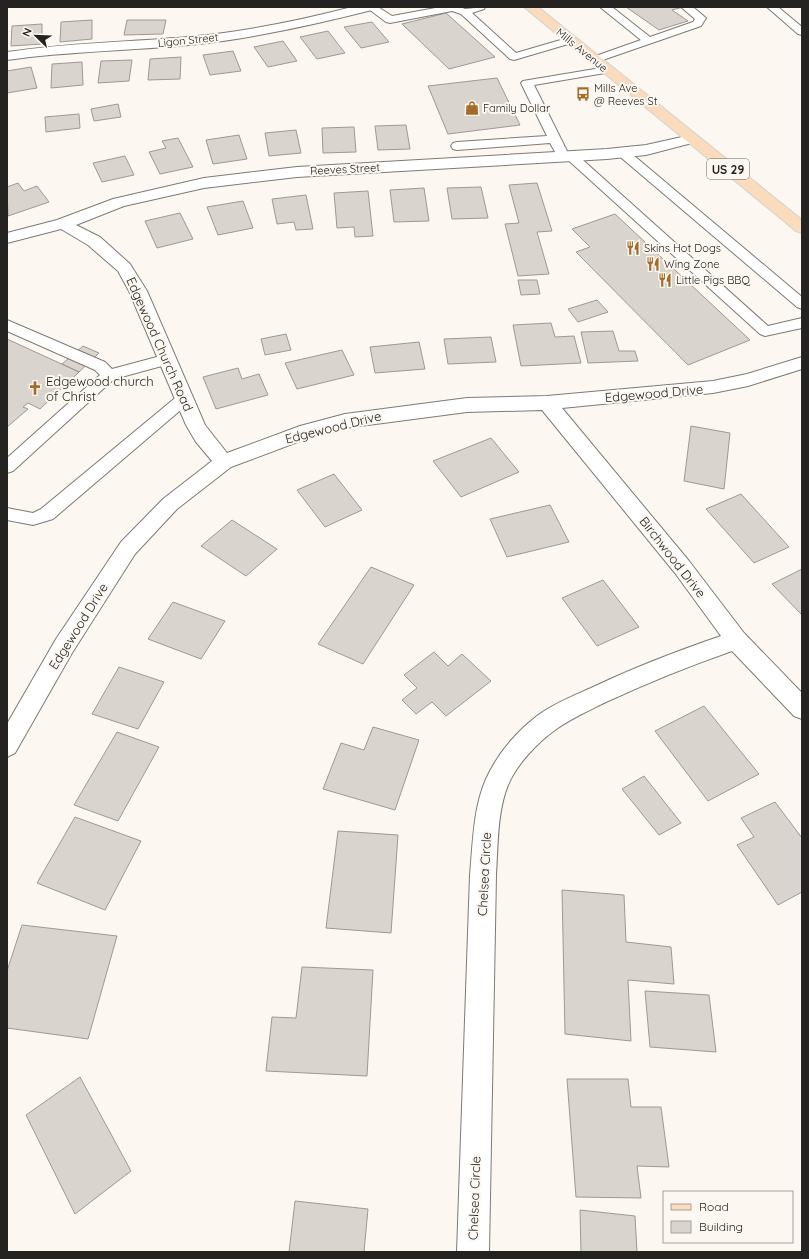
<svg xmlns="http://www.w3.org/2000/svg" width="809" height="1259" viewBox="0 0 809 1259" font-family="Quicksand,sans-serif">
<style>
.building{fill:#dad4cf;stroke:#9e9995}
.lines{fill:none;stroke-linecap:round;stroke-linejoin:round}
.service-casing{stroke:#7f7a75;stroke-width:2}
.minor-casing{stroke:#7f7a75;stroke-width:2}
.primary-casing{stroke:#d3d3d3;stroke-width:2}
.service{fill:#fff;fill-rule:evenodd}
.minor{fill:#fff;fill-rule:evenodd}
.primary{fill:#fadbbb;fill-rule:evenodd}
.labels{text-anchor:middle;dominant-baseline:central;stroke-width:4;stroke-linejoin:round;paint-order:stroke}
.far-street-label{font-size:11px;fill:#252321;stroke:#fcf7f1}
.far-poi-label{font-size:11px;fill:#252321;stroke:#fcf7f1;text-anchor:start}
.shield{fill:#fcf7f1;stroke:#66635f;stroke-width:1}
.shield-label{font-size:12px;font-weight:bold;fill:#252321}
.street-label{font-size:13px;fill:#252321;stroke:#fcf7f1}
.poi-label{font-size:13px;fill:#252321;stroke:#fcf7f1;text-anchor:start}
</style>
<rect width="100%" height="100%" fill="#fcf7f1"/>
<path class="building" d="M626 7H683L672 10 688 21 659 30Z
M446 13 495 57 449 69 402 24Z
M92 20V39L60 42 61 22Z
M127 20H166L163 34 124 35Z
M372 22 389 42 361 48 344 27Z
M42 24V44L11 46 12 26Z
M328 31 345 53 317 59 300 37Z
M283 41 297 61 268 67 254 47Z
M233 51 241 71 210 75 203 55Z
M181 57 180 79 148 80 150 59Z
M132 60 129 81 98 83 101 61Z
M82 62 83 85 51 88 52 64Z
M31 67 37 88 7 93V71Z
M497 78 520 125 448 134 428 86Z
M118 104 121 117 94 121 91 109Z
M79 114 80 128 46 132 45 117Z
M406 125 410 149 378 150 375 126Z
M354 127 356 152 323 153 322 128Z
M296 130 301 153 269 156 265 133Z
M239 135 247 159 213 164 206 140Z
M178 138 193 167 160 174 149 152 166 148 162 141Z
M125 156 134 175 102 182 93 163Z
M18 183 24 191 37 186 49 202 8 216 7 187Z
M537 183 552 231 537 232 549 274 518 276 505 224 519 223 509 185Z
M481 187 488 218 452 219 447 188Z
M424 188 429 221 394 222 390 190Z
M368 191 373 236 355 237 354 227 337 228 334 193Z
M306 195 313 229 296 230 294 222 277 224 272 199Z
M243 201 253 228 218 235 207 207Z
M180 213 193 239 157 248 145 221Z
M615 214 750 340 688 365 576 252 590 247 572 229Z
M518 280H537L540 294 521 295Z
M597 300 608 312 578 322 568 309Z
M551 323 555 337 574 336 581 363 521 366 513 325Z
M613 331 619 351H635L638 361 588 363 581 332Z
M286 334 291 350 265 355 261 339Z
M491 337 496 362 448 364 444 339Z
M7 339 79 372 40 409 28 403 23 407 28 409 7 427Z
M419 342 425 369 375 373 370 347Z
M83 346 99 353 79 372 62 364Z
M342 350 354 375 297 389 285 363Z
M238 368 242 379 259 374 268 395 216 409 203 377Z
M691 426 730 433 724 489 684 481Z
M491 438 519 472 461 497 433 461Z
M334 474 362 510 325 527 297 490Z
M741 494 789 547 754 563 706 509Z
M550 505 569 542 507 557 490 519Z
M232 520 277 549 246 576 201 546Z
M371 567 414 585 363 664 318 644Z
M802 569V615L772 584Z
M603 580 639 627 597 646 562 598Z
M173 602 225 621 201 659 148 639Z
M434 652 448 666 462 654 491 681 446 716 432 702 416 714 402 700 417 688 404 675Z
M119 667 164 682 138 729 92 714Z
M704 706 759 774 708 801 655 731Z
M373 727 419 740 395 810 323 789 341 743 364 750Z
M117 732 159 747 118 821 74 805Z
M644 776 681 823 659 835 622 789Z
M775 802 802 838V892L778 905 737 845 754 837 741 818Z
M75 817 141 841 105 910 37 883Z
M338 831 398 835 391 933 326 928Z
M562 890 624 895 626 942 671 947 674 984 628 980 631 1041 565 1034Z
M22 925 117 936 88 1039 7 1028V971Z
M302 967 373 970 367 1076 266 1071 272 1017 296 1018Z
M645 991 709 995 716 1052 650 1047Z
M80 1077 131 1171 75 1214 26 1115Z
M567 1079H628L631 1107H661L669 1167 637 1166 641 1198 576 1197Z
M295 1201 368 1209 364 1252H289Z
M580 1210 635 1216 637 1252H581Z"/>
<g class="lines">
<defs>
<path id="service" d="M366 7H378L392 16 441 7H460L465 9 485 7 484 9 472 13 516 53 571 37 576 40 575 42 514 60 510 59 461 14 452 11 390 23 386 22Z
M600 7H612L650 37 693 22 695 19 681 7H693L706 18 701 26 594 63 590 62 588 60 590 58 641 40Z
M767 7H778L802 27V35L798 34Z
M607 67 611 68 613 70 611 72 534 85 568 153H575L768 326 802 318V328L765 336 760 334 567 159H559L550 143 457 150 453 149 451 146 453 143 457 142 547 136 521 83 523 81Z
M622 148 626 149 802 297V309L797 307 618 155 616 152 618 149Z
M7 320 105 362 112 369 168 354 173 355 175 359 173 363 114 379 13 471 7 473V458L100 375 95 370 7 331Z
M185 393 190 394 193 398 190 402 53 519 33 525 7 520V508L33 513 41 509 180 394Z"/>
<path id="minor" d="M352 7H373L372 10C312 25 251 39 189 45 128 51 68 51 7 60V52C67 43 128 42 188 37 243 32 298 21 352 7Z
M691 135 696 136 698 139 696 142 646 155 607 159 297 177 204 188 124 206 76 225 100 237 130 264 147 291 205 425 227 453 300 426 345 414 467 398 547 396 713 381 747 374 802 357V369L748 386 713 393 562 408 689 561 744 633 802 693V719L794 716 732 651C689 666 647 683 606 702 588 711 570 719 555 730 537 743 517 764 508 785 497 812 498 846 496 875L489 1252H457L470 875C473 843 473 809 486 779 497 755 515 733 537 716 553 704 573 696 591 688 633 668 677 651 721 636L675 573 542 410 467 412 345 428 311 437 231 467 177 509 135 554 72 653 15 753 7 757V724L56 639 121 542 163 499 212 461 196 442 186 425 129 291 118 271 88 245 61 229 7 243V233L57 220 113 199 204 178 297 167 607 149 646 145Z"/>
<path id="primary" d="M524 7H538L802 220V233L796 231Z"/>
</defs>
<use href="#service" class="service-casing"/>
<use href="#minor" class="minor-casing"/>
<use href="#primary" class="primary-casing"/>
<use href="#service" class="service"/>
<use href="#minor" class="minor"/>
<use href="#primary" class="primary"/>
</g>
<defs>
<symbol id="bus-bare" viewBox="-9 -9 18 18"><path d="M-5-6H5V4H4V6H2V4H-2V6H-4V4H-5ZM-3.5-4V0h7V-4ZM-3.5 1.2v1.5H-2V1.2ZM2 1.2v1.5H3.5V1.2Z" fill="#a46c29" stroke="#fcf7f1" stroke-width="2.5" paint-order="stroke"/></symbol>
<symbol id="shop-bare" viewBox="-9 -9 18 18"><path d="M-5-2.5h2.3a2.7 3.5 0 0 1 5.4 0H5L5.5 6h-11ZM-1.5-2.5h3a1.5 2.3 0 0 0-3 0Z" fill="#a46c29" stroke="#fcf7f1" stroke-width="2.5" paint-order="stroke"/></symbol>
<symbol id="restaurant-bare" viewBox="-9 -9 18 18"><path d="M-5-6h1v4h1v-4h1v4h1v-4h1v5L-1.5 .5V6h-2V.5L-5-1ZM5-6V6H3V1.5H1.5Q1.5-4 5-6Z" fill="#a46c29" stroke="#fcf7f1" stroke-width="2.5" paint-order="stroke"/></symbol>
<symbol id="church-bare" viewBox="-9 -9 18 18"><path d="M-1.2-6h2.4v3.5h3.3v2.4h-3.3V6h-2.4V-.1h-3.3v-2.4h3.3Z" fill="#a46c29" stroke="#fcf7f1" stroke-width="2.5" paint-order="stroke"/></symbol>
</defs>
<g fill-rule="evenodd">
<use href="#bus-bare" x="573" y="84" width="20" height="20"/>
<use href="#shop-bare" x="462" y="98" width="20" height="20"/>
<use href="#restaurant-bare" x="623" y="238" width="20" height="20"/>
<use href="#restaurant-bare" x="643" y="254" width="20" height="20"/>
<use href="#restaurant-bare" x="655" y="270" width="20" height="20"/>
<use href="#church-bare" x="25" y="378" width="20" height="20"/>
</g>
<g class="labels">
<g class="far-street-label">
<text transform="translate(188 40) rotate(-6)">Ligon Street</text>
<text transform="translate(582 50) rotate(39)">Mills Avenue</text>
<text transform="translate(345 169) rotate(-3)">Reeves Street</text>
</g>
<g class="far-poi-label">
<text x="594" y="88">Mills Ave<tspan x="594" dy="13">@ Reeves St</tspan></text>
<text x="483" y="108">Family Dollar</text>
<text x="644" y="248">Skins Hot Dogs</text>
<text x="664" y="264">Wing Zone</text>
<text x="676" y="280">Little Pigs BBQ</text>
</g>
<rect class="shield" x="707" y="159" width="42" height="20" rx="3"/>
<g class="shield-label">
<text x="728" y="169">US 29</text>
</g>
<g class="street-label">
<text transform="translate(160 344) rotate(66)">Edgewood Church Road</text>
<text transform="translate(654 393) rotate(-5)">Edgewood Drive</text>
<text transform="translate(333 427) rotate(-14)">Edgewood Drive</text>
<text transform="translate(673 557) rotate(52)">Birchwood Drive</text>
<text transform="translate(78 626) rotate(-58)">Edgewood Drive</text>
<text transform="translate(484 874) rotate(-87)">Chelsea Circle</text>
<text transform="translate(474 1198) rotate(-88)">Chelsea Circle</text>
</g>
<g class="poi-label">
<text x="46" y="381">Edgewood church<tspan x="46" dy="15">of Christ</tspan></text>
</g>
</g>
<rect width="809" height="1259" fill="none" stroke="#252321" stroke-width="16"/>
<rect x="663" y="1191" width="130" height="52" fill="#fcf7f1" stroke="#a6a29e"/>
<rect x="671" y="1204" width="20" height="6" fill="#fadbbb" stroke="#a6a29e"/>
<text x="699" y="1211" font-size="12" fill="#252321">Road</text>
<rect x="671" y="1221" width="20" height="12" fill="#dad4cf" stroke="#a6a29e"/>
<text x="699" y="1231" font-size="12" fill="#252321">Building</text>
<g transform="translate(36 36) rotate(293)" stroke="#fcf7f1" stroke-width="3" paint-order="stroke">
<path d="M0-3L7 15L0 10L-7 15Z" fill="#252321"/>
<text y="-6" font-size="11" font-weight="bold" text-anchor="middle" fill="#252321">N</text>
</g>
</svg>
